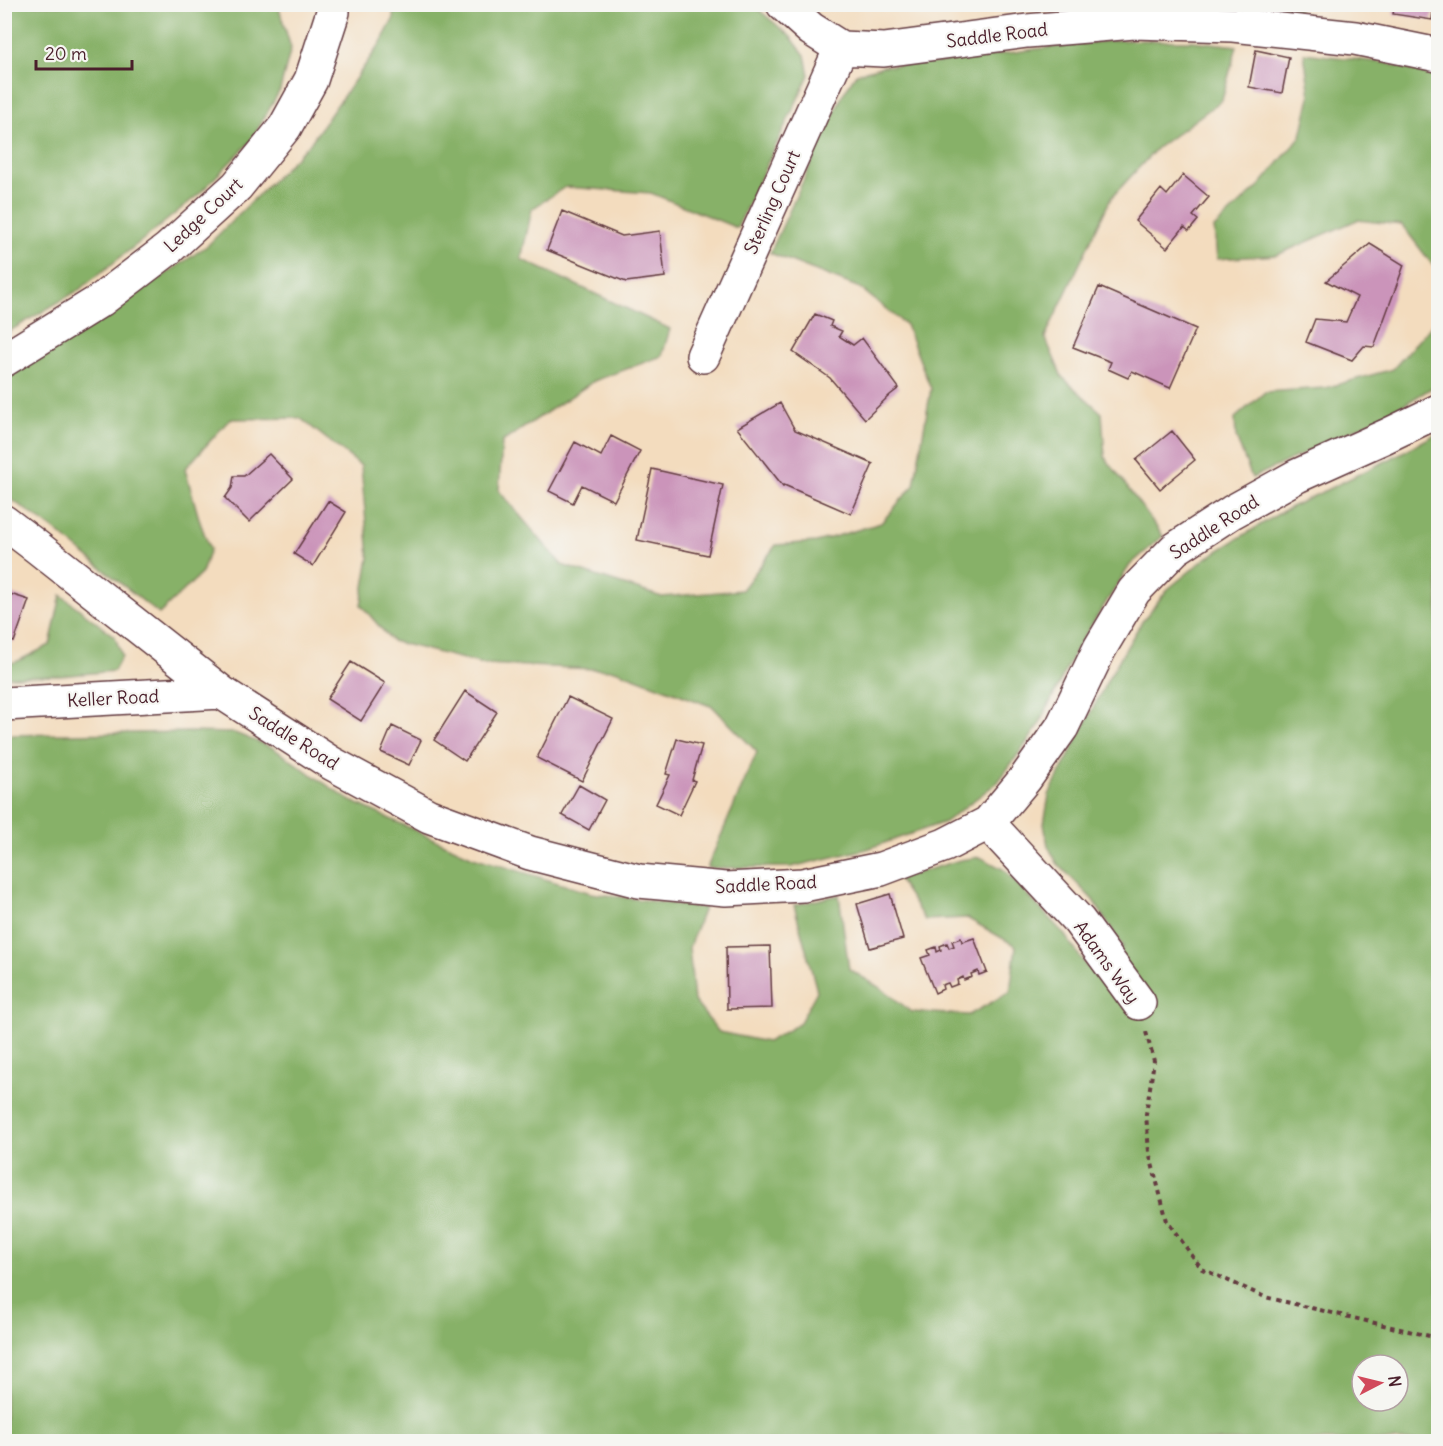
<svg xmlns="http://www.w3.org/2000/svg" width="1443" height="1446" viewBox="0 0 1443 1446" font-family="Delius,sans-serif">
<style>
.forest{fill:#87b168;stroke:#68684a;stroke-width:1.5;fill-rule:evenodd}
.building{fill:#cb94ba}
.lines{fill:none;stroke-linecap:round;stroke-linejoin:round}
.minor-casing{stroke:#633b41;stroke-width:36}
.path{stroke:#633b41;stroke-width:4;stroke-dasharray:4.5 4.5;stroke-linecap:butt}
.minor{stroke:#fff;stroke-width:33}
.labels{text-anchor:middle;dominant-baseline:central;stroke-width:4.5;stroke-linejoin:round;paint-order:stroke}
.street-label{font-size:18px;fill:#4a1f2b;stroke:#f6f6f2}
</style>
<rect width="100%" height="100%" fill="#f6f6f2"/>
<filter id="ink" filterUnits="userSpaceOnUse"><feTurbulence type="fractalNoise" baseFrequency=".0167" numOctaves="2"/><feDisplacementMap in="SourceGraphic" scale="12" xChannelSelector="R" yChannelSelector="G"/><feConvolveMatrix kernelMatrix="1 2 1 2 8 2 1 2 1" color-interpolation-filters="sRGB"/></filter>
<filter id="wash" filterUnits="userSpaceOnUse"><feTurbulence type="fractalNoise" baseFrequency=".008" numOctaves="4" result="noise"/><feDisplacementMap in="SourceGraphic" scale="24" xChannelSelector="R" yChannelSelector="G"/><feGaussianBlur stdDeviation="1.35" result="paint"/><feColorMatrix in="noise" values="0 0 0 0 0 0 0 0 0 0 0 0 0 0 0 0 0 1.4 0 .05"/><feComposite in="paint" operator="in"/></filter>
<g filter="url(#wash)">
<rect width="100%" height="100%" fill="#f3dcbe"/>
<path class="forest" d="M4 5H278L291 48 280 90 251 141 199 194 150 234 79 290 5 334Z
M391 5H753L790 36 805 55 809 75 737 228 651 193 565 187 532 209 521 259 670 329 662 356 594 381 502 442 499 491 562 565 662 597 742 590 776 545 816 542 881 523 914 485 931 389 906 325 860 288 770 253 843 94 856 74 883 66 937 63 1036 49 1118 40 1193 41 1237 46 1222 100 1157 148 1111 198 1045 337 1062 377 1102 413 1105 457 1163 536 1130 565 1076 649 1038 727 998 782 945 822 867 849 791 867 707 868 757 752 713 707 615 670 483 664 392 641 361 605 369 557 361 466 300 418 230 419 185 469 200 522 210 549 202 573 159 614 52 528 5 495 4 378 83 331 208 245 311 142 380 44 394 18Z
M1187 5H1300L1297 16Z
M1304 53 1386 63 1438 78V272L1402 225 1357 220 1277 255 1217 259 1214 228 1260 185 1301 136 1310 96Z
M1438 318V384L1397 409 1252 478 1236 437 1235 418 1265 392 1325 388 1393 369Z
M1438 433V1441H5L4 735 191 732 235 733 273 748 349 800 473 857 591 893 704 908 689 947 694 1001 719 1032 767 1042 799 1024 817 991 794 905 839 895 849 969 882 989 912 1012 969 1015 1010 992 1016 946 967 918 925 920 898 879 960 860 980 857 1003 869 1064 934 1087 967 1123 947 1093 900 1057 863 1048 846 1044 824 1049 795 1109 677 1141 623 1168 589 1206 558 1283 511 1388 460ZM1362 1365H1398V1401H1362Z
M61 595 115 637 122 656 114 671 60 676 5 677V660L14 663 50 645Z"/>
<g id="blocks">
<path class="building" d="M1395 4H1434L1432 20 1393 14Z
M1256 50 1289 57 1282 93 1249 87Z
M1183 175 1209 197 1193 216 1198 220 1189 231 1184 227 1167 248 1135 221 1161 189 1167 195Z
M562 211 622 236 660 231 665 277 626 282 547 250Z
M1370 244 1404 265 1374 347 1364 346 1352 360 1306 342 1315 319 1346 322 1357 297 1326 281Z
M1099 287 1196 329 1170 388 1132 371 1128 378 1108 369 1111 362 1073 347Z
M815 314 832 321 830 326 842 331 839 336 853 345 862 338 899 388 890 395 865 419 830 378 793 352Z
M780 403 795 430 873 464 851 514 784 485 783 486 737 428Z
M1172 431 1195 460 1160 489 1136 460Z
M611 436 640 451 614 501 582 485 573 503 549 491 575 442 601 456Z
M269 454 293 479 249 522 225 498 232 488 234 476H244Z
M652 469 723 485 708 555 637 540Z
M328 501 346 512 313 566 294 554Z
M4 592 29 600 14 642 4 639Z
M351 662 385 683 361 721 327 699Z
M465 691 497 712 465 761 434 740Z
M568 697 613 719 582 781 537 758Z
M392 726 421 740 409 765 381 752Z
M677 739 702 745 692 780 695 781 679 815 656 804 670 775 666 774Z
M579 785 605 800 589 830 562 815Z
M890 894 903 939 870 948 857 904Z
M961 938 962 942 974 938 987 972 979 975 978 971 971 974 972 977 964 980 963 977 957 980 958 984 950 987 948 983 942 985 943 989 935 993 921 958 930 955 928 950 936 947 937 952 941 950 940 946 947 943 949 948 954 946 952 941Z
M770 946 772 1008 727 1009 726 947Z"/>
</g>
</g>
<g filter="url(#ink)">
<use href="#blocks" fill-opacity="0" stroke="#633b41" stroke-width="1.5"/>
<g class="lines">
<defs>
<path id="minor" d="M783 4 811 29 841 48 884 50 1027 31 1134 22 1233 25 1355 38 1438 55
M703 356 841 48
M4 360 101 300 168 249 237 186 285 127 311 80 333 12
M4 522 37 547 221 692 331 763 429 816 530 853 639 881 726 889 803 885 881 869 945 845 988 823 1025 779 1062 727 1100 648 1134 591 1175 549 1232 512 1297 476 1386 436 1438 411
M4 704 221 692
M988 823 1079 921 1139 1003"/>
</defs>
<use href="#minor" class="minor-casing"/>
<path class="path" d="M1146 1032 1154 1061 1146 1114 1149 1152 1167 1221 1202 1269 1265 1297 1438 1338"/>
<use href="#minor" class="minor"/>
</g>
</g>
<g class="labels">
<g class="street-label">
<text transform="translate(997 35) rotate(-7)">Saddle Road</text>
<text transform="translate(772 202) rotate(-66)">Sterling Court</text>
<text transform="translate(203 215) rotate(-43)">Ledge Court</text>
<text transform="translate(1214 527) rotate(-33)">Saddle Road</text>
<text transform="translate(113 698) rotate(-3)">Keller Road</text>
<text transform="translate(294 738) rotate(32)">Saddle Road</text>
<text transform="translate(766 884) rotate(-3)">Saddle Road</text>
<text transform="translate(1107 962) rotate(54)">Adams Way</text>
</g>
</g>
<rect width="1443" height="1446" fill="none" stroke="#f6f6f2" stroke-width="24"/>
<g transform="translate(1380 1383) rotate(83)"><circle r="28" fill="#f6f6f2" stroke="#b1a0a2" stroke-width="1.5"/>
<path d="M0-4.5L10 22L0 15L-10 22Z" fill="#d1495b"/>
<text y="-9" font-size="16" font-weight="bold" text-anchor="middle" fill="#4a1f2b">N</text>
</g>
<path d="M36 60v9h96v-9" fill="none" stroke="#4a1f2b" stroke-width="3"/>
<text x="45" y="60" font-size="18" fill="#4a1f2b" stroke="#f6f6f2" stroke-width="4.5" paint-order="stroke">20 m</text>
</svg>
